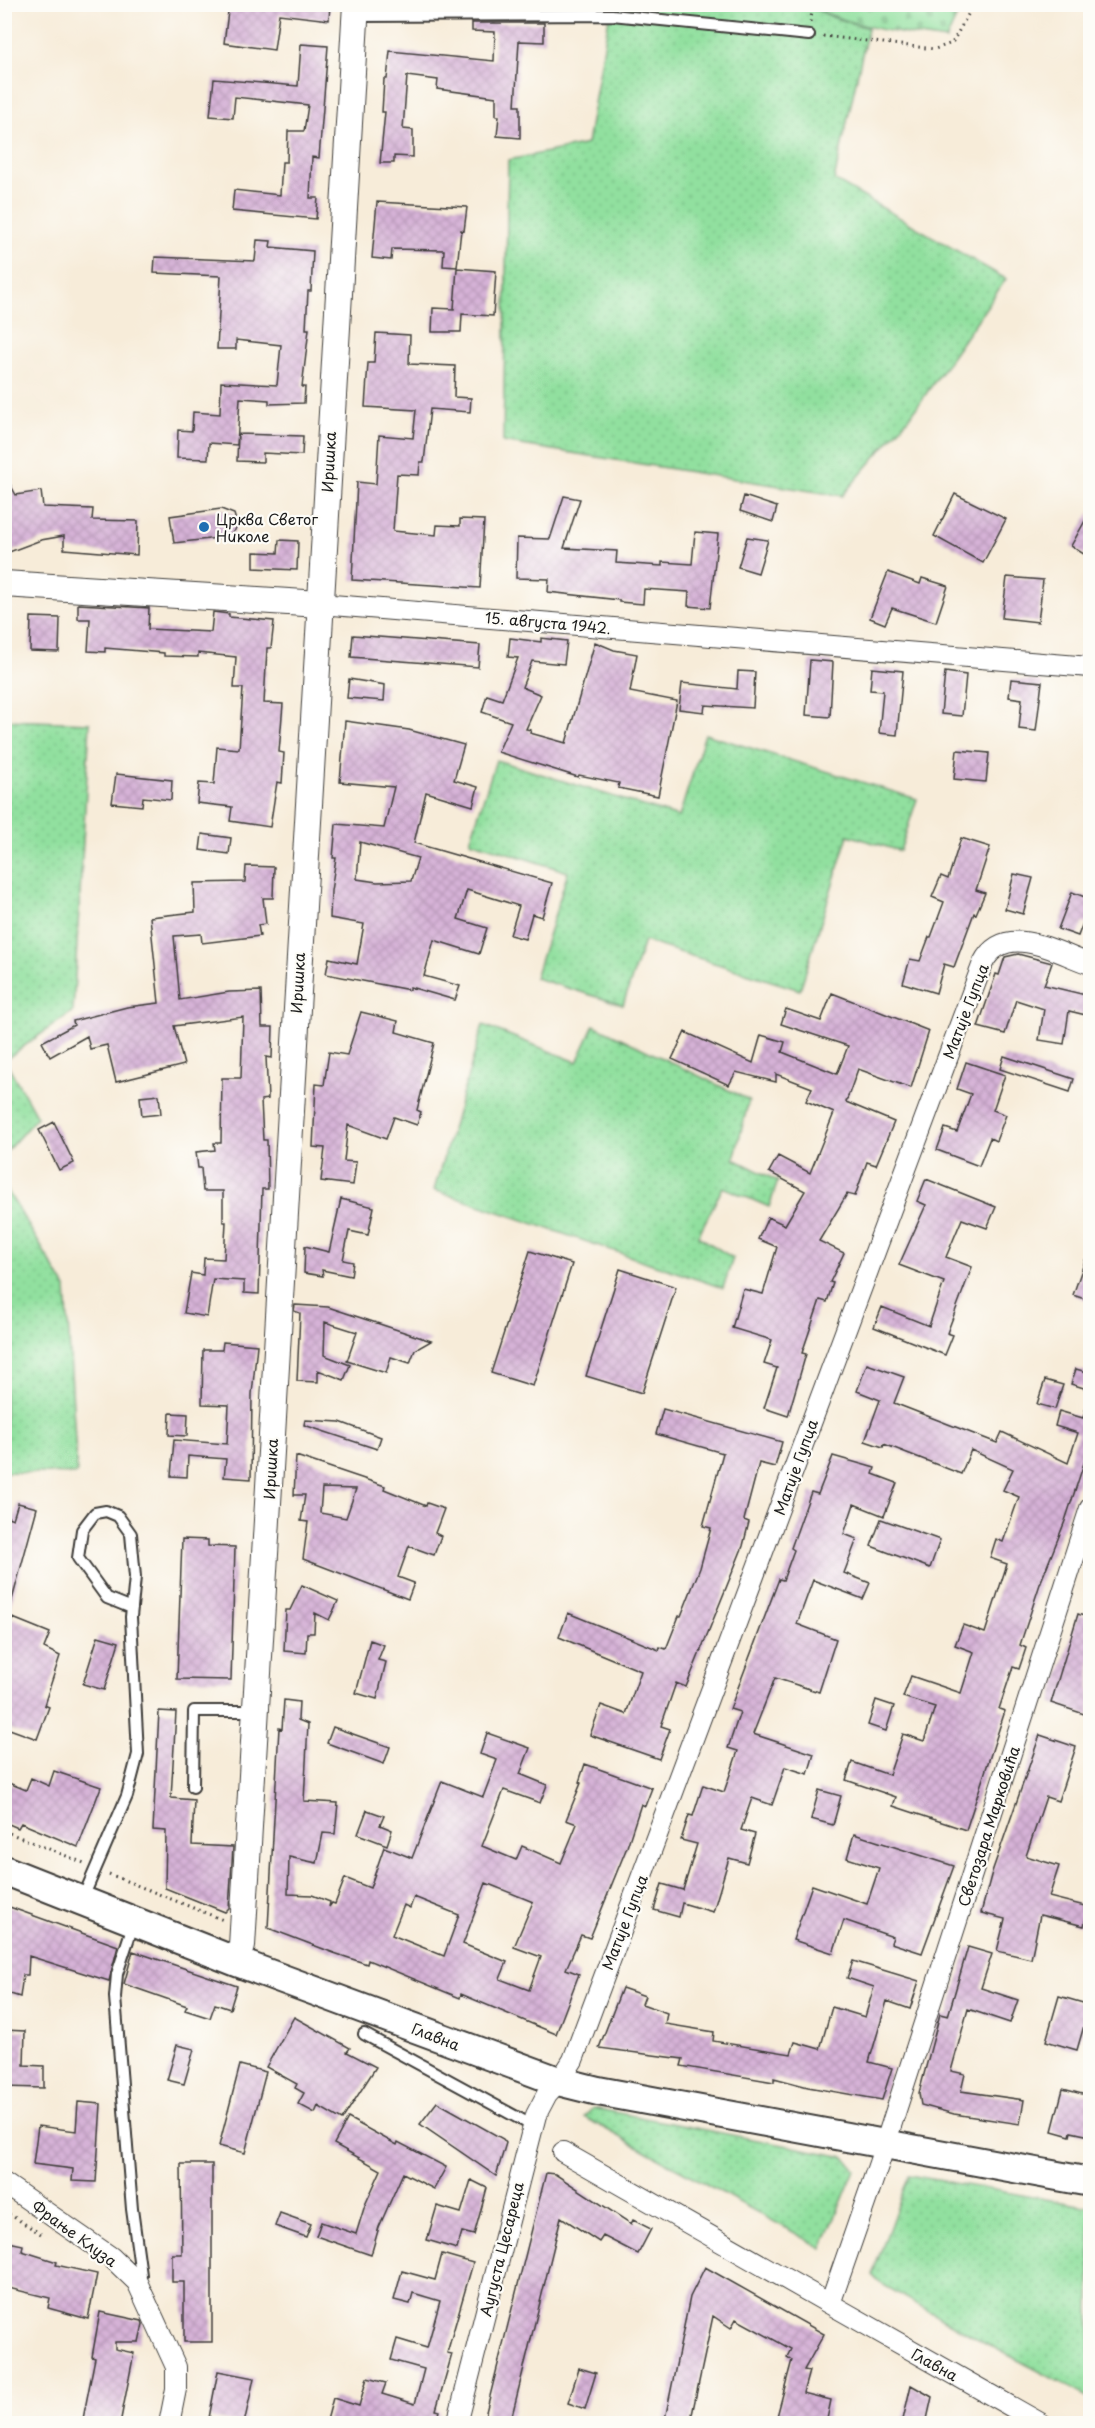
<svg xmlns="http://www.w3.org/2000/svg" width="1095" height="2428" viewBox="0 0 1095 2428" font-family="'Playpen Sans',sans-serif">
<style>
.grass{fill:url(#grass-dots);stroke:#567e5e;stroke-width:1.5}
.cemetery{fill:url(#cemetery-stones);stroke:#567e5e;stroke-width:1.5}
.building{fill:url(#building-cross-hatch);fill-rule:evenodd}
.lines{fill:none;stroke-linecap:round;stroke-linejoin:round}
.service-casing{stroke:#3d3b38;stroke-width:14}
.minor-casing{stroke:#3d3b38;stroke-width:22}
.tertiary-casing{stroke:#3d3b38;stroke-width:28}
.secondary-casing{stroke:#3d3b38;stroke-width:32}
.path{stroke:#3d3b38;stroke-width:3;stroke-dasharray:1.5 4.5;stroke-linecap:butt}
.service{stroke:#fff;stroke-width:10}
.minor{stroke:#fff;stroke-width:20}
.tertiary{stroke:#fff;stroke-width:26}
.secondary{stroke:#fff;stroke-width:28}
.poi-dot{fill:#1f6fb2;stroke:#fdfcf7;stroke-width:2}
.labels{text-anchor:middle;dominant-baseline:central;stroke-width:4.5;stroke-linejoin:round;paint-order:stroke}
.street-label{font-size:15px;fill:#1c1c1c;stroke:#fdfcf7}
.poi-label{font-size:15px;fill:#1c1c1c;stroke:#fdfcf7;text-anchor:start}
</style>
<defs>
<pattern id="grass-dots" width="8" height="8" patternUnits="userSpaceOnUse" patternTransform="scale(1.5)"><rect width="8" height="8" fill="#91e09f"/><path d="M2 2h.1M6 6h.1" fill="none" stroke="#7cc088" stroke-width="1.8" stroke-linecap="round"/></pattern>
<pattern id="cemetery-stones" width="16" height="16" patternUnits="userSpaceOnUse" patternTransform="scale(1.5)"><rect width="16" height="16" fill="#91e09f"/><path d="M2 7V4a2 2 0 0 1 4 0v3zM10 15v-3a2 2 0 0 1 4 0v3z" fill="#7cc088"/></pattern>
<pattern id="building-cross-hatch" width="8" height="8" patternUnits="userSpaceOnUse" patternTransform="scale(1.5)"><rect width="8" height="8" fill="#d6b2d7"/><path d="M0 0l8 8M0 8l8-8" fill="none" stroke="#b798b8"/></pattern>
</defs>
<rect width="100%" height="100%" fill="#fdfcf7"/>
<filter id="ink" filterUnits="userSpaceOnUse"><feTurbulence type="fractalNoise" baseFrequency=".0167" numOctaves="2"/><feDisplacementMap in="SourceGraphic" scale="12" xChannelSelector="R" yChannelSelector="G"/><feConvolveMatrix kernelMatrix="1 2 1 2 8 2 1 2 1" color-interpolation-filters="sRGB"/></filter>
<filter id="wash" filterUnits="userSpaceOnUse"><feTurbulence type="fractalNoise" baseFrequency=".008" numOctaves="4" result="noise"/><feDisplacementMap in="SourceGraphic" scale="24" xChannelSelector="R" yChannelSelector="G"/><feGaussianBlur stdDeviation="1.35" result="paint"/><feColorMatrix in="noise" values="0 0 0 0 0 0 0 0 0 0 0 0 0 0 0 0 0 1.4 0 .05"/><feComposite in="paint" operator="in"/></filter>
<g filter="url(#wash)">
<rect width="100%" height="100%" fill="#f7ecd9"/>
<path class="grass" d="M611 5H807L832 17 868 28 834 180 1006 279 912 414 842 496 503 442 508 160 587 144Z
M5 720 90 723 73 1011 5 1060 37 1117 5 1153Z
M705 734 917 799 900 851 848 835 800 990 644 941 623 1005 535 978 568 872 470 841 496 760 679 817Z
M483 1025 577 1062 594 1025 749 1100 734 1159 778 1181 769 1207 723 1187 698 1236 733 1258 723 1288 434 1190Z
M4 1185 66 1288 77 1474 5 1472Z
M593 2108 845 2157 855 2170 822 2248 584 2117Z
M909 2175 1090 2207V2398L976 2338 880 2283 872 2275Z"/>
<path class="cemetery" d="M807 5H962L946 40C897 33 851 27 807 5Z"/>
<g id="blocks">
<path class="building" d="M229 4H330L329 20 279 14 274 50 224 43Z
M472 4H545L544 8H472Z
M472 23H544V42L519 41 515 106H520V138L497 136 499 116H496V97L437 89 438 80 407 76 403 129 413 130V157L394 156V163H380L385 112H382L384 79H387L390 51 494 61 495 32 472 31Z
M301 44 328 46 319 158 312 157 310 198H318L316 219 232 211 234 190 280 195 282 162H287L288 131H304L308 105 235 97 233 118 210 116 214 79 298 86Z
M377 202 467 207 464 231 461 230 457 267 443 266 444 250 392 249 391 260 372 258Z
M257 240 271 241 270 247 313 251 311 291H308L306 329H309L302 387H305L304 403 269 404V400L240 398 237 445 209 443 208 459 177 458 178 430 192 431 193 412 220 414 221 382 277 385 281 345 236 340V349H217L221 276 154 273 155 257 255 261Z
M457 268 496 271 493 316 462 314 461 332H432L433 308 454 309Z
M376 333 410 335 409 364 455 366 454 397 471 398 470 412 430 409 424 462H420L419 475 397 474 393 531 436 535 437 525 460 526V519L484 520 480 588 352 580 357 482 376 484 379 435 413 438 416 410 365 407 368 363H374Z
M238 434 303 436 302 455 263 453V462L237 461Z
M4 473 16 495 41 491 43 507 93 509 92 520 138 521 137 555 64 549V536L41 540 4 554V529L8 527 4 507Z
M955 494 1006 519 983 563 934 536Z
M564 496 580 499 564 548 617 551 616 563 662 566V562L692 564 695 532 718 534 710 608 688 606 689 592 644 589 643 604 619 602V600L548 592 549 579 516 578 517 538 550 539Z
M744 496 777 507 773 522 740 511Z
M221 509 234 514 237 524 235 530 227 537 174 543 170 516Z
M1090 512V558L1071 546Z
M747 537 768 540 758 573 738 567Z
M279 540 298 541 297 570 254 568V552L278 553Z
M888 572 920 584 922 578 948 586 936 622 892 608 885 624 870 618Z
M1007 577 1043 580 1038 622 1002 618Z
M78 604 149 608 148 629 211 632 213 612 229 614V617L274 621 271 648H267L264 703 283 704 279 752 284 753 282 783 277 782 270 827 230 821 232 807 197 803 199 783 214 784 217 747 239 749 243 688H234L236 657 198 653V657L164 656V653L105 648V652L88 651 90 619H78Z
M31 617 60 618 59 652 30 651Z
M353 635 480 645 478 667 351 657Z
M510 638 541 642V638L567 641 564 664 532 661 522 687 541 695 526 729 531 730 530 733 566 743 595 642 614 650 637 654 630 692 677 701 658 796 618 788 619 783 579 775 578 777 498 752 511 722 482 712 487 695 502 700 518 658 508 657Z
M810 660 833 662 830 717 806 715Z
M872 668 903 671 897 735 879 733 883 691 870 690Z
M738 671 755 672 753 708 705 705 704 712 679 709 682 683 737 689Z
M945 672 966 675 962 716 941 714Z
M349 679 385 685 384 701 347 698Z
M1011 679 1042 682 1036 731 1019 729 1022 699 1009 697Z
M345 721 409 730 464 745 454 780 478 787 473 806 426 792 414 843 552 883 542 917 532 914 525 939 510 935 519 906 467 890 458 919 487 928 479 954 434 940 424 976 460 986 455 1000 410 987V990L326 974 329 958 357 964 364 924 330 918 331 891 336 858H333L336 824 384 828 394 787 340 782ZM360 842 418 858 411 881 377 882 357 879Z
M957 750 989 753 986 782 954 779Z
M116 774 172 780 171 800 143 797 142 806 112 803Z
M202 834 231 838 229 854 200 850Z
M961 838 990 847 976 890 985 893 976 914 974 913 954 967 944 964 936 993 903 983 910 959 920 961 929 937H931L944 902 932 897 941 876 948 879Z
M246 866 274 867 273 898H263L266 924 258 925 260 936 202 943 201 934 174 936 180 1000 229 992 261 991 262 1027H273L272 1058 266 1057 268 1099 261 1100 263 1140H267L268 1189H262L259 1294 244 1293V1281L213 1279 207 1317 184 1313 191 1273 203 1275 204 1258 224 1259 226 1222H223V1191H203L201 1168H198L196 1152 215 1150 214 1143H221L222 1078H241L243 1017 174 1026 184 1065 116 1082 107 1045 90 1049 87 1036 50 1057 42 1042 74 1025 73 1021 127 1007 159 1003 150 917 195 912 194 883 245 882Z
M1014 874 1033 878 1023 914 1005 909Z
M1072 892 1090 899V925L1083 923 1078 936 1058 929Z
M1018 954 1052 963 1044 985 1090 996V1016L1069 1011 1064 1044 1039 1040 1044 1009 1016 1000 1005 1034 978 1027 996 974 999 975 1005 957Z
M832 993 929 1031 911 1088 858 1069 846 1102 894 1122 876 1165 867 1162 855 1196 847 1194 819 1241 844 1253 830 1282 833 1283 827 1302 820 1300 802 1353 806 1354 788 1416 764 1408 777 1368 764 1364 772 1340 732 1328 743 1289 763 1294 777 1247 758 1239 768 1217 785 1225 805 1191 769 1172 778 1156 810 1173 834 1113 806 1101 812 1088 776 1074V1082L736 1072 729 1085 672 1059 685 1032 753 1063 761 1035 785 1042 782 1052 837 1074 848 1046 781 1024 786 1009 821 1021Z
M361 1012 398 1021 396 1032 434 1043 417 1110 421 1112 417 1125 394 1117 386 1139 348 1125 344 1161 356 1162 353 1185 321 1181 325 1148 313 1147 316 1084 324 1085 329 1052 347 1055Z
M1004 1056 1074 1079 1070 1092 1000 1069Z
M966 1062 1005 1075 993 1110 1006 1115 996 1141 990 1138 979 1166 937 1150 945 1128 957 1132 971 1094 957 1089Z
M159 1095 161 1114 142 1116 140 1097Z
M54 1122 74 1163 59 1170 39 1130Z
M926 1179 996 1207 987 1228 962 1219 946 1257 972 1267 947 1333 953 1335 945 1355 874 1327 882 1307 929 1326 944 1282 899 1265 926 1205 917 1201Z
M341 1199 374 1207 368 1235 349 1231 343 1260 353 1262 351 1276 322 1270 323 1276 304 1273 305 1246 329 1252Z
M530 1251 572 1264 533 1386 491 1373Z
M1088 1252H1090V1301L1073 1295Z
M620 1269 676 1287 642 1393 586 1376Z
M295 1305 328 1307 431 1341 415 1350 410 1363 391 1357 386 1373 347 1361 357 1332 325 1322 324 1355 350 1365 344 1380 318 1370V1382L297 1381 300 1313 294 1311Z
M223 1342 257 1345 252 1394 251 1479 224 1477 226 1459 188 1456 187 1477 171 1476 174 1440 227 1444 229 1405 202 1404 203 1350H222Z
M867 1364 904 1377 894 1403 997 1443 1002 1432 1068 1463 1078 1433 1055 1426 1059 1411 1083 1418 1087 1404 1090 1405V1452L1088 1451 1065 1521 1040 1584 1020 1645 1026 1648 1019 1669 1013 1667 999 1709 1005 1711 966 1830 893 1806 896 1797 846 1780 852 1762 889 1775 903 1734 924 1741 935 1707 903 1697 911 1676 961 1693 974 1652 955 1645 963 1625 985 1633 1007 1564 990 1558 996 1539 1003 1542 1019 1497 1003 1490 1013 1469 971 1450 961 1474 884 1444 883 1447 865 1441 880 1400 857 1391Z
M1076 1369 1090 1373V1390L1071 1384Z
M1045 1380 1063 1385 1055 1409 1037 1404Z
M663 1409 782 1442 775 1467 759 1463 744 1520 749 1522 743 1546 686 1687 676 1683 661 1726 670 1729 659 1759 590 1735 601 1705 626 1714 641 1671 559 1637 568 1613 659 1650 660 1647 666 1649 679 1616H681L700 1568 711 1528 703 1526 723 1453 656 1434Z
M170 1413 188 1414 187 1436 169 1435Z
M305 1420 340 1422 381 1437 377 1449 304 1425Z
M296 1456 385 1486 384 1489 426 1506 427 1503 444 1509 435 1533 441 1536 434 1555 409 1546 398 1577 414 1583 408 1599 303 1559 308 1522 301 1521 305 1495H294ZM322 1488 356 1489 346 1518 320 1513Z
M833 1456 875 1468 873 1474 897 1483 884 1516 854 1504 844 1534 857 1539 844 1573 870 1583 863 1599 813 1580 797 1624 836 1639 819 1692 775 1678 753 1734 814 1754 808 1774 785 1767 772 1805 752 1798 741 1830 755 1834 747 1863 729 1858 713 1912 682 1903 679 1917 654 1910 662 1884 683 1890 697 1844 681 1840 689 1815 693 1816 703 1785 724 1792 738 1751 728 1748 740 1712 730 1709 779 1579 783 1580 794 1550 791 1548 811 1492 818 1494Z
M18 1503 37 1508 9 1611H4V1529L8 1517 13 1519Z
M881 1519 940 1540 930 1568 871 1546Z
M182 1539 208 1540V1546L235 1547 231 1680 177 1679Z
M302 1585 338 1601 329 1620 315 1613 314 1633H307L306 1653 284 1651 286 1610H290Z
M1078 1614 1090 1618V1716L1051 1703Z
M13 1618 50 1633 44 1648 60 1656 44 1705 49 1707 37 1739 4 1727V1639Z
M98 1636 119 1642 104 1690 83 1684Z
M370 1640 384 1645 378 1660 386 1662 377 1699 356 1693Z
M284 1700 299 1702 298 1720 308 1724 304 1801 338 1803 335 1834 323 1833 317 1863 289 1857 288 1894 312 1895 330 1902 329 1907 332 1903 335 1904 345 1878 370 1888 384 1847 412 1858 442 1781 483 1797 497 1760 480 1754 487 1733 530 1748 520 1774 547 1785 540 1803 504 1790 482 1846 516 1860 522 1846 561 1863 577 1824 566 1820 581 1783 579 1782 585 1764 652 1788 645 1806 641 1804 627 1847 590 1938 581 1935 566 1969 579 1974 556 2034 461 1994 460 1998 368 1960 367 1964 334 1953 268 1928 279 1728 282 1729ZM486 1883 533 1902 514 1947 541 1957 529 1990 500 1979 507 1962 463 1944ZM414 1897 459 1915 444 1956 392 1935 404 1905 410 1908Z
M876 1700 894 1706 886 1731 868 1725Z
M159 1711 176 1712 171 1798 194 1800 192 1845 233 1847 229 1908 225 1912 165 1888 166 1831 153 1830Z
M333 1727 390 1747 384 1764 327 1743Z
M1040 1735 1076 1747 1058 1801 1046 1797 1026 1856 1059 1866 1049 1897 1089 1907 1084 1926 1040 1915 1031 1959 997 1951 1005 1919 981 1913 992 1872Z
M54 1771 101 1787 78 1847 21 1823 18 1828 4 1822V1781L26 1790 31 1778 49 1786Z
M819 1790 841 1796 833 1825 811 1819Z
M367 1810 384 1816 380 1825 392 1830 387 1845 358 1834Z
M854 1834 954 1866 922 1953 891 1943 893 1937 844 1920 833 1953 793 1940 812 1885 867 1904 879 1868 847 1858Z
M4 1905 118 1946 109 1981 29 1956 28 1975H23L20 1997 4 1992Z
M968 1947 992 1954 981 1988 1018 2000 1010 2023 968 2009 951 2071 965 2074 961 2091 1024 2100 1020 2124 954 2114 921 2105 919 2093 940 2014 948 2016Z
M133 1951 237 1986 230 2009 215 2004 210 2018 185 2010 187 2006 124 1984Z
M853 1961 919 1981 910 2009 887 2001 869 2062 892 2068 882 2100 808 2087 774 2078V2082L681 2066 683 2059 599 2048 622 1988 645 1996 642 2004 667 2013 665 2024 714 2032 713 2041 791 2054 795 2042 820 2049 832 2007 865 2017 874 1987 847 1978Z
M1059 1996 1090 2005 1077 2050 1046 2041Z
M294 2017 350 2048 347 2052 376 2067 342 2120 318 2106 315 2113 298 2104 304 2093 295 2088 297 2084 266 2067Z
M4 2030 25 2031 24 2065 44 2066V2088L4 2087Z
M177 2045 194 2049 184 2084 167 2080Z
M240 2065 266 2072 245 2153 219 2146Z
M1063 2089 1090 2096V2136L1071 2132 1070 2136 1052 2131Z
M78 2102 101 2104 96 2182 72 2181 73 2169 33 2164 38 2126 76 2131Z
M437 2102 503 2139 506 2143 496 2176 420 2124Z
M348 2118 397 2145 398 2142 446 2167 434 2189 403 2173 379 2227 371 2255 316 2236 321 2222 356 2234 365 2205 381 2170 334 2144Z
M181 2164H212V2342H184V2282H172V2254H182Z
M546 2173 555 2174 631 2224 633 2220 651 2229 638 2254 603 2236 599 2242 561 2217 510 2424H483Z
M471 2180 487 2188 474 2235 462 2232 457 2249 427 2240 437 2206 461 2213Z
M280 2213 311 2224 306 2237 275 2226Z
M4 2241 23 2245 22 2251 57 2262 56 2265 97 2274 88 2319 48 2308 50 2298 4 2287Z
M442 2254 473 2263 447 2353 452 2354 436 2410 440 2411 436 2424H326L333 2398 359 2406 367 2378 386 2383 382 2394 415 2404 424 2369 391 2360 397 2339 427 2348 440 2301 413 2293 410 2304 394 2300 402 2271 435 2280Z
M705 2267 824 2334 804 2370 809 2371 803 2393 831 2400 826 2424H775L792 2360 787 2357 791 2349 736 2319 731 2328 713 2316 690 2424H664L690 2297Z
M100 2312 142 2321 143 2324 139 2342H115V2349L134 2353 120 2424H82L95 2358 92 2357Z
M579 2368 596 2373 585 2409 568 2403Z
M218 2371 254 2378 244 2424 209 2418Z
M911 2385 932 2397 926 2424H902Z"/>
</g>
</g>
<g filter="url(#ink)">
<use href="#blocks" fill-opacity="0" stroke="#3d3b38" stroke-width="1.5"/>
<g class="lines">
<defs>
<path id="service" d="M355 16 612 15 809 35
M193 1787 194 1711H257
M82 1900 127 1796 138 1754 131 1617 135 1577 131 1534 118 1516 106 1511 95 1513 82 1530 78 1558 107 1598 132 1608
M134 1922 117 1974 115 1997 132 2209 141 2275 137 2282
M364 2034 533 2126"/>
<path id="minor" d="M320 604 1090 667
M563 2152 830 2304 879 2163 1090 1508
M4 2183 111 2257 137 2282 176 2367V2389L169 2424
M830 2304 1042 2424
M457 2424 536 2115 547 2094 563 2076 573 2060 983 963C1005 920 1057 953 1090 964"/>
<path id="tertiary" d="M4 584 320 604
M237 1962 242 1946 356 4"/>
<path id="secondary" d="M4 1870 237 1962 558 2081 598 2091 1090 2182"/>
</defs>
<use href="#service" class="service-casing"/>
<use href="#minor" class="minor-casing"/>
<use href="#tertiary" class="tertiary-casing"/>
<use href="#secondary" class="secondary-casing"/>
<path class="path" d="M810 22 814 4
M823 36 935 49 952 43 974 4
M4 1831 84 1863
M109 1874 223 1920
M4 2211 41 2234"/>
<use href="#service" class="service"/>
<use href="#minor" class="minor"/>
<use href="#tertiary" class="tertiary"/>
<use href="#secondary" class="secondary"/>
</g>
</g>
<circle class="poi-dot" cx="204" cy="527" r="6"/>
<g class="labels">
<g class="street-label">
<text transform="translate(328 462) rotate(-87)">Иришка</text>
<text transform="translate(548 622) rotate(5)">15. августа 1942.</text>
<text transform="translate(297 983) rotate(-87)">Иришка</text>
<text transform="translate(965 1011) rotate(-69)">Матије Гупца</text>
<text transform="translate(795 1467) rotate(-70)">Матије Гупца</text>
<text transform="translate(270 1469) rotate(-87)">Иришка</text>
<text transform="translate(988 1826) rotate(-72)">Светозара Марковића</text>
<text transform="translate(624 1922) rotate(-69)">Матије Гупца</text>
<text transform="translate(436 2036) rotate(21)">Главна</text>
<text transform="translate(75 2233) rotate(36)">Фрање Клуза</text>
<text transform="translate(501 2249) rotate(-76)">Аугуста Цесареца</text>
<text transform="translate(935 2364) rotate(29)">Главна</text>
</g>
<g class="poi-label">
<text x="216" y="518">Црква Светог<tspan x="216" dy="17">Николе</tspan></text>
</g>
</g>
<rect width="1095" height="2428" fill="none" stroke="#fdfcf7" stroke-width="24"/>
</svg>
